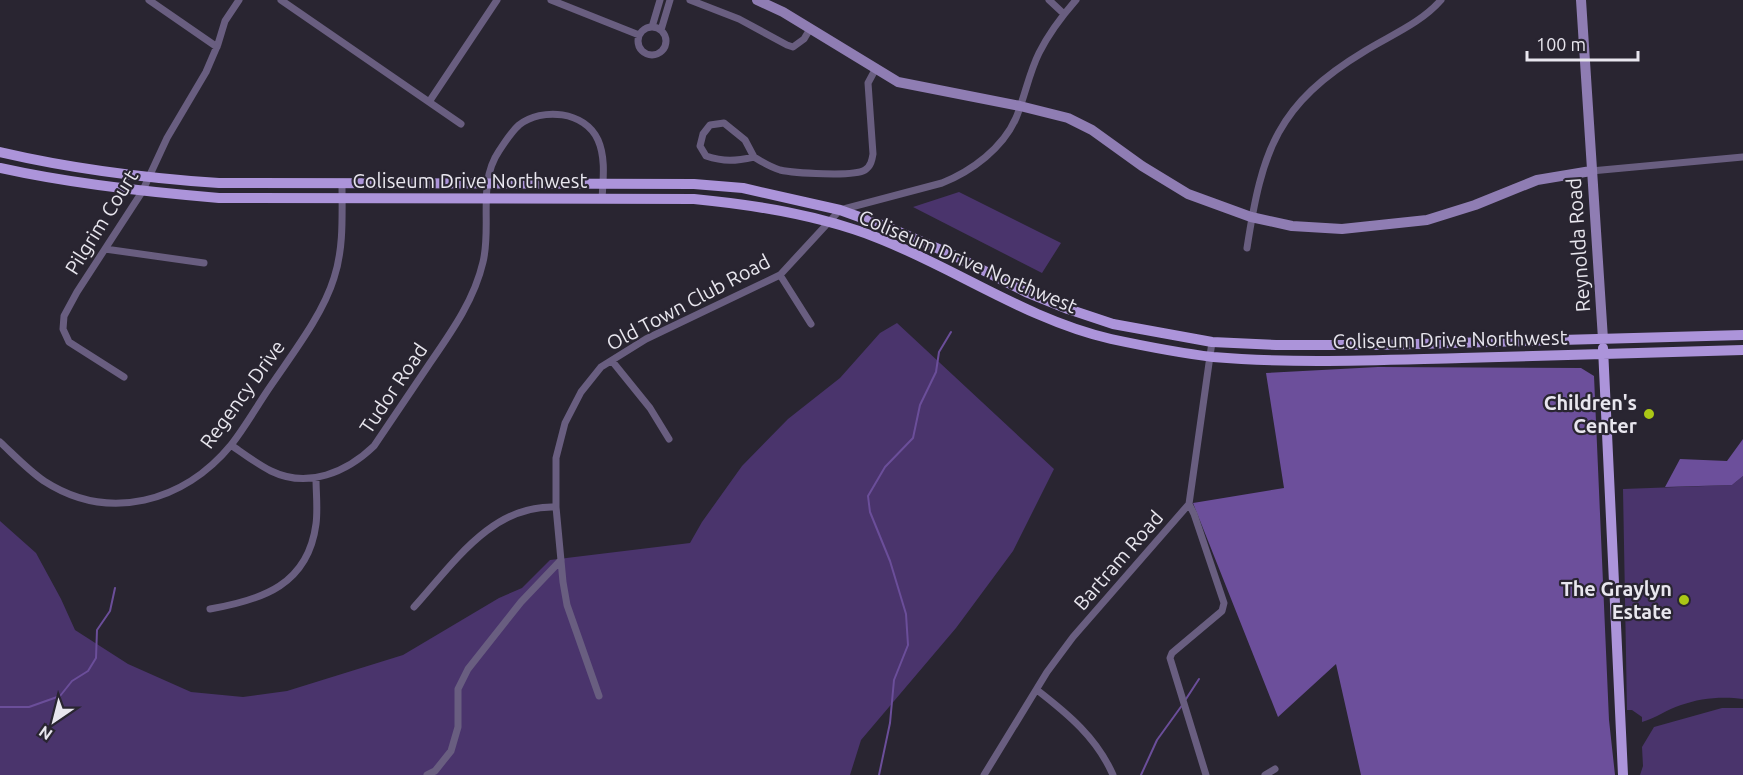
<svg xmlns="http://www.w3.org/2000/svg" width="1743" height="775" viewBox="0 0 1743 775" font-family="Ubuntu,sans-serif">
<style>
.green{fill:#4a346c}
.forest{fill:#6c4f9b}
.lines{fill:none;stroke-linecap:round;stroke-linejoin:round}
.stream{stroke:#6b4e9a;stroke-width:2}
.street{stroke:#695e80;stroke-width:7}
.secondary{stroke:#8f7db3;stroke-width:10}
.primary{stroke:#ac94da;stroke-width:10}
.poi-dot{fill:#abc716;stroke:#292531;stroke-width:2}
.labels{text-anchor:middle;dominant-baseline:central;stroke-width:4.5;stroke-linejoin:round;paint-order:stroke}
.street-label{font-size:20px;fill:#e8e6ee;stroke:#292531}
.poi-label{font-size:20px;font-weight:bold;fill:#e8e6ee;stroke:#292531;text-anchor:end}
</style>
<rect width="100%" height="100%" fill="#292531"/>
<path class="green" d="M959 192 1061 243 1042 273 913 207Z
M897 323 1054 469 1013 551 956 628 861 740 850 775H0V521L36 553 61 599 75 630 128 664 191 692 243 697 287 691 403 655 499 598 522 588 550 560 690 543 702 522 742 466 788 419 840 378 880 333Z
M1743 476V699C1723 696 1700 698 1681 705 1668 709 1656 718 1642 722V717L1632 710H1627L1623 489 1732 485Z
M1722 708H1743V775H1640L1643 766 1642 747 1654 727Z"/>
<path class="forest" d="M1378 367 1581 368 1594 376 1609 720 1615 775H1361L1336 664 1278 717 1193 503 1284 488 1266 373Z
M1743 439V476L1732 485 1665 487 1680 459 1727 461Z"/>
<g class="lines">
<path class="stream" d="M1186 699 1199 679
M0 707H29L60 696 72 681 88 671 96 658 97 630 110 611 115 588
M879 775 890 723 894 680 908 645 906 614 890 561 870 512 868 496 885 467 913 438 920 405 936 372 939 352 951 332
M1141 775 1157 740 1183 704"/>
<path class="street" d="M149 0 217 47
M281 0 461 124
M551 0 639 35
M690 0 739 19 787 45 793 47 804 39 810 29
M1049 0 1064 14
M638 41a14 14 0 1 1 28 0a14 14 0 1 1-28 0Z
M652 27 660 0
M661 30 670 0
M429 102 497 0
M724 123 745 140 754 157C736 161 724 162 706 156L700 146 703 134 710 125Z
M754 157C762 162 770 167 780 170 793 173 854 177 865 170 871 166 872 160 873 154L868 83 875 70
M1591 171 1743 157
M1247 248C1262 150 1277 104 1365 51 1391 35 1421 23 1441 0
M105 249 204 263
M780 275 811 324
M612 361 650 408 669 439
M124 377 69 342 63 329 64 316 77 292 142 192 167 138 206 72 218 44 225 21 239 0
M0 442C14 455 28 470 44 481 109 523 184 502 231 445 246 426 258 404 272 384 293 353 323 314 334 278 344 248 342 214 342 183
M231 445C244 454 257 464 271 471 308 489 347 472 374 446 392 419 410 393 428 366 450 334 474 301 483 262 492 226 477 183 499 151 505 142 511 132 519 125 542 107 585 111 598 140 606 158 603 180 602 199
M1189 504 1194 514 1224 603 1222 611 1172 653 1170 658 1206 775
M414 607C453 564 492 504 556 507
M210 609C262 600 308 585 316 524 318 509 316 493 316 478
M1037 690C1068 714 1097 738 1113 775
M599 696 567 605 563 582 556 507V458L565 423 581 392 601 367 646 339 780 275 840 210 942 183C972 171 1003 148 1016 118 1025 96 1029 73 1039 53 1049 33 1062 16 1076 0
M427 775 435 771 451 751 458 727V689L468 669 521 602 561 560
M984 775 1047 672 1073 637 1189 504 1212 342
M1265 775 1275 769"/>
<path class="secondary" d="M757 0 783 12 898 82 1020 106 1068 118 1092 130 1142 166 1188 194 1251 217 1292 226 1342 229 1427 220 1475 205 1537 180 1591 171
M1581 0 1603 339"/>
<path class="primary" d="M0 152C73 169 145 178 219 183L694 184 743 188 840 210 890 228 953 255 1026 292 1068 309 1113 324 1212 342 1276 345H1379L1743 335
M0 168C72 184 145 192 219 198L694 199C756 205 820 215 878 238 957 269 1028 320 1111 339 1144 346 1179 353 1213 357 1295 364 1379 360 1462 358 1555 355 1649 353 1743 350
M1603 348 1623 775"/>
</g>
<g class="poi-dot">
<circle cx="1649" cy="414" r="6"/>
<circle cx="1684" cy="600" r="6"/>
</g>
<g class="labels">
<g class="street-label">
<text x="470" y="180">Coliseum Drive Northwest</text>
<text transform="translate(101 222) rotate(-58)">Pilgrim Court</text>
<text transform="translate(1578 245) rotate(-94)">Reynolda Road</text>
<text transform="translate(968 261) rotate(23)">Coliseum Drive Northwest</text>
<text transform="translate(688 302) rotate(-28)">Old Town Club Road</text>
<text transform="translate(1450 339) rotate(-1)">Coliseum Drive Northwest</text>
<text transform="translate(393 388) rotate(-56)">Tudor Road</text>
<text transform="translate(242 394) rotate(-54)">Regency Drive</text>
<text transform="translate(1118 560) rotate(-49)">Bartram Road</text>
</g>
<g class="poi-label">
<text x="1637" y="402">Children's<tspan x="1637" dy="23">Center</tspan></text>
<text x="1672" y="588">The Graylyn<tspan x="1672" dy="23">Estate</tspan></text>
</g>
</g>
<g transform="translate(54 721) rotate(215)" stroke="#292531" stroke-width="4.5" paint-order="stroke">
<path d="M0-4.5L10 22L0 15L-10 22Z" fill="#e8e6ee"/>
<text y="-9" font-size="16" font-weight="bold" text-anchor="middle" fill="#e8e6ee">N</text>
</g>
<path d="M1527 51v9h111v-9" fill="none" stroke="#e8e6ee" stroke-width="3"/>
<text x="1536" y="51" font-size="18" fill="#e8e6ee" stroke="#292531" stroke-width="4.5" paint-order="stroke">100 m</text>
</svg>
